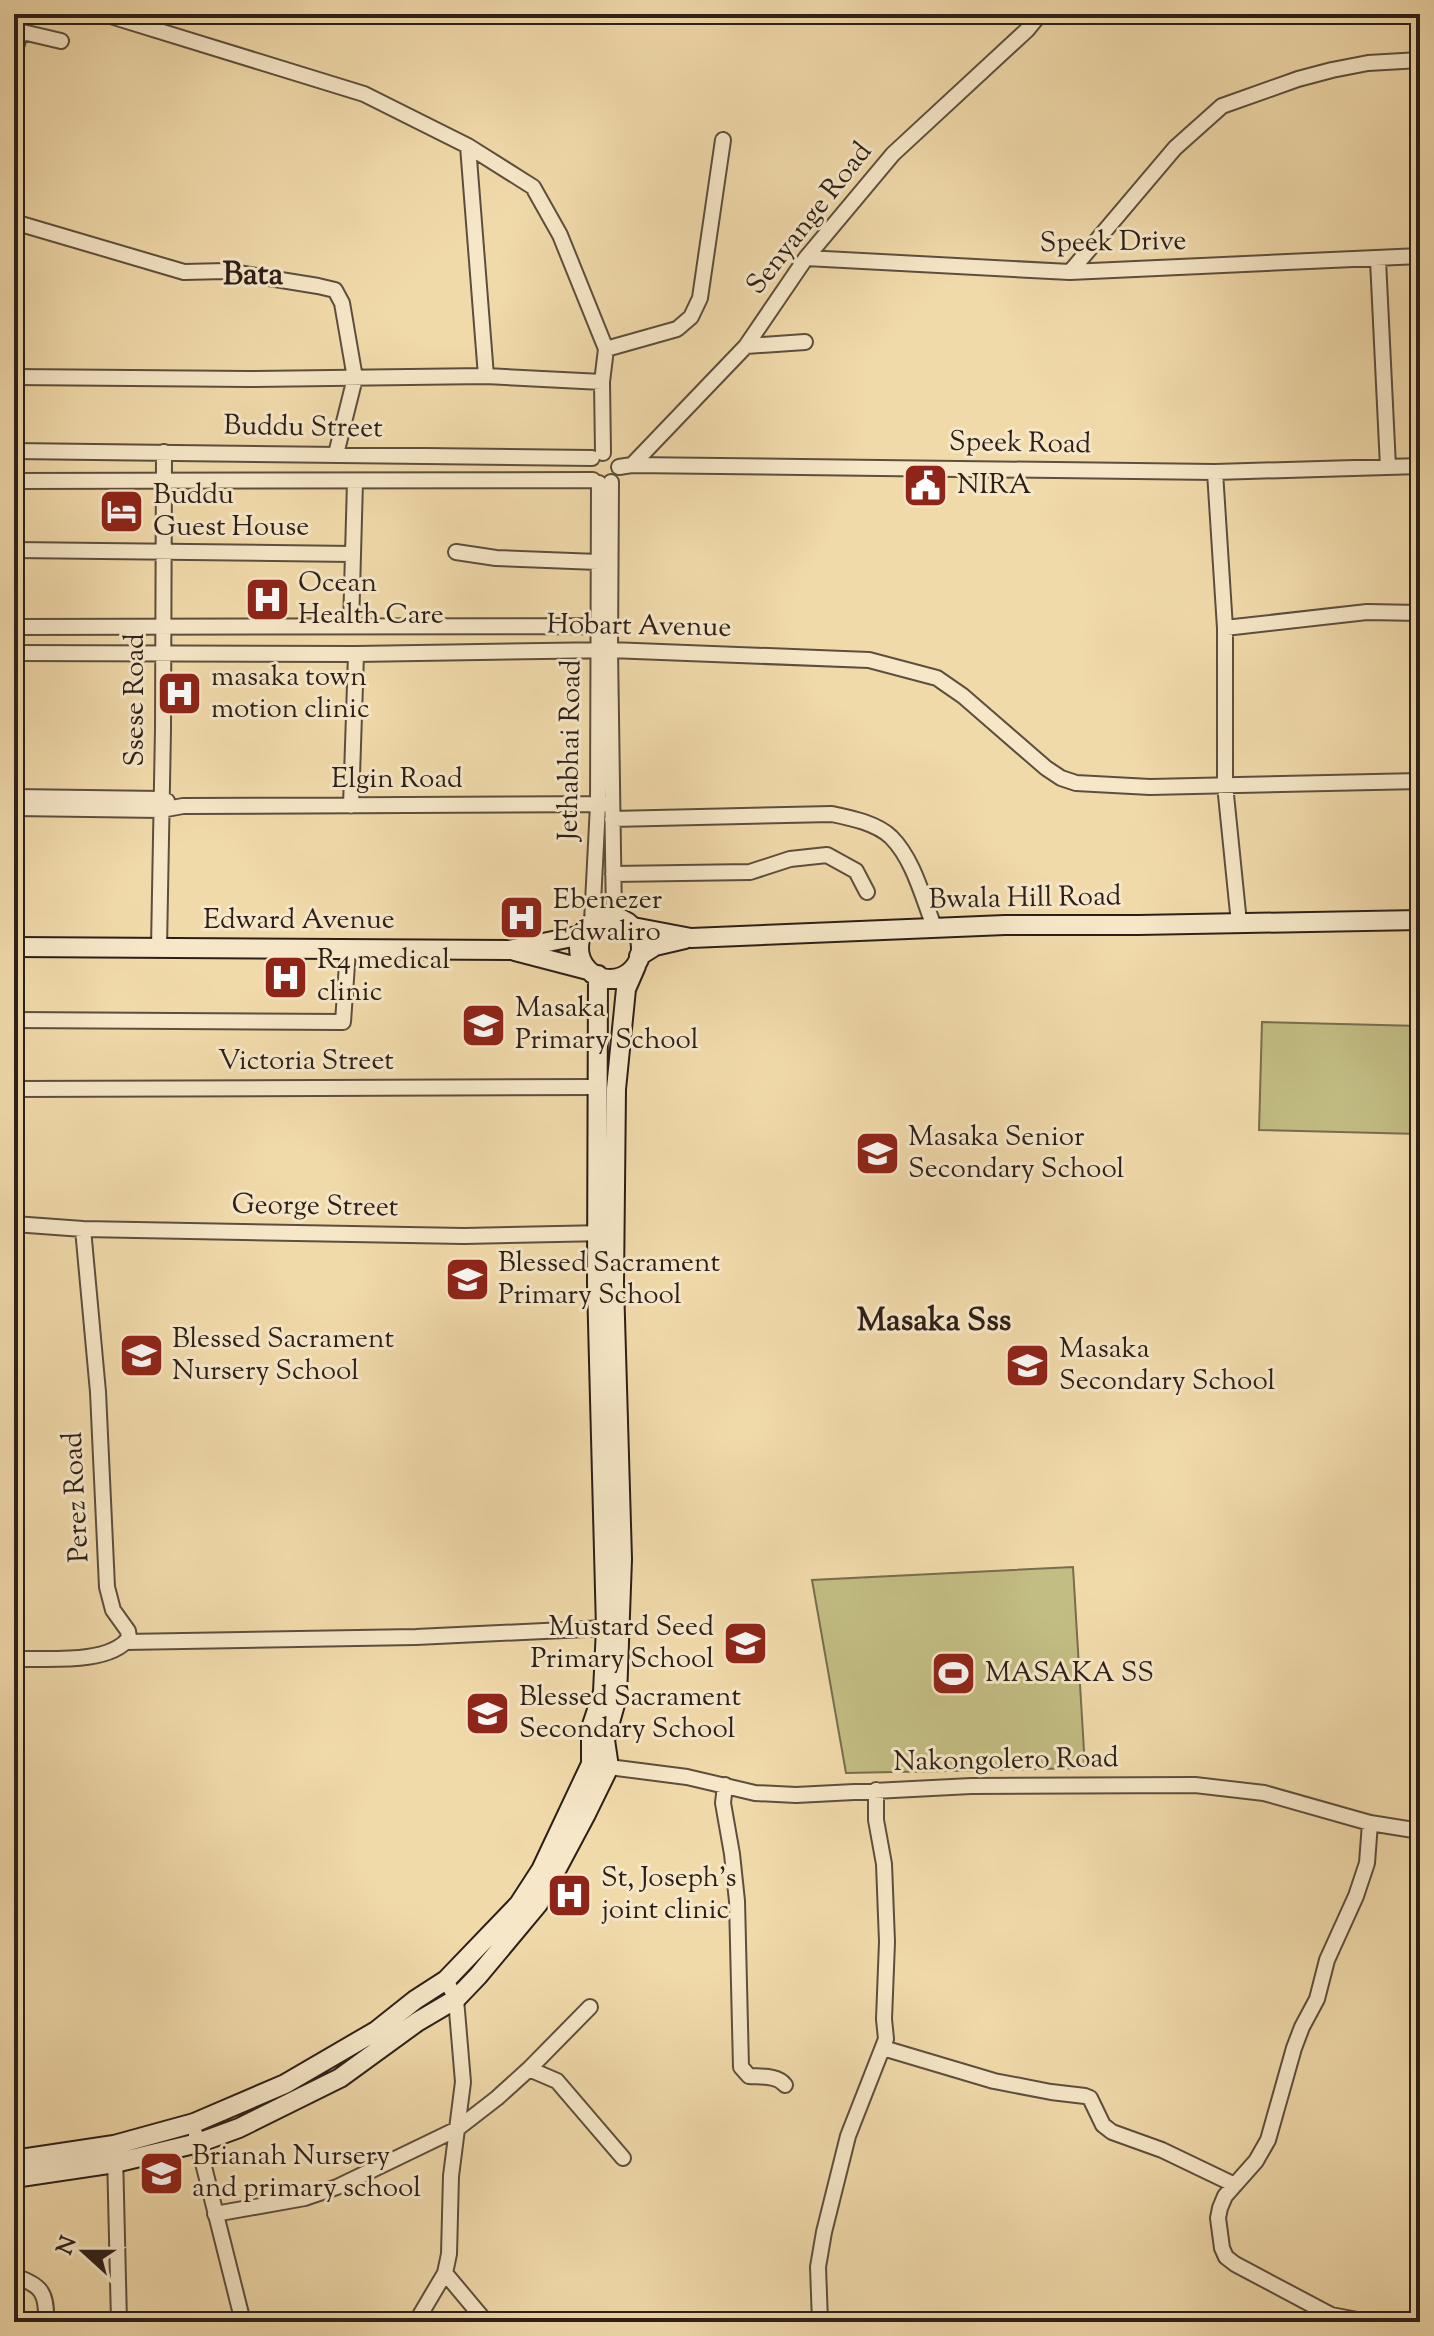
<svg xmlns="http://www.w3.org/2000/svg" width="1434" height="2336" viewBox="0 0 1434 2336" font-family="'Sorts Mill Goudy',serif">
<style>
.green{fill:#c2bd83;stroke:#776e4e;stroke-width:2}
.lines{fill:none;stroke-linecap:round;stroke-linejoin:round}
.street-casing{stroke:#5d4e3d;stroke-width:18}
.secondary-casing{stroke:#2c1f19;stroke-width:22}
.street{stroke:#f6e7c8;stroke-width:14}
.secondary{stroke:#f6e7c8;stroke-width:18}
.labels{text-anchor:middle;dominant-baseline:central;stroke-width:6;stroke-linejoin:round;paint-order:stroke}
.street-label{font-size:28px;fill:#2c1f19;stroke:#f6e7c8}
.poi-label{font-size:28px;fill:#2c1f19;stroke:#f6e7c8;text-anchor:start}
.quarter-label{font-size:32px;font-weight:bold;fill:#2c1f19;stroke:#f6e7c8}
</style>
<rect width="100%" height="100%" fill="#f1daaa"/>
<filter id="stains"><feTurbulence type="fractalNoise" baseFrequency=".0025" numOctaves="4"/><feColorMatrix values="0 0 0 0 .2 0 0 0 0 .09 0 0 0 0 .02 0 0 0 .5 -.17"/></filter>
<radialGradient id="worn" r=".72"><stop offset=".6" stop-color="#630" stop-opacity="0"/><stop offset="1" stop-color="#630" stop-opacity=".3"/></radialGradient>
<path class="green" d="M1262 1022 1420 1026 1419 1134 1259 1130Z
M1073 1567 1085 1768 846 1773 812 1580Z"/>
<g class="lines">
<defs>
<path id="street" d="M104 14 364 94 468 146 533 187 560 235 606 349 602 382 603 453
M14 30 61 41
M14 52 21 32
M468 146 486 376
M14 222 184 272 226 271 318 286 335 290 342 303 355 378 336 454
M806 258 1070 272 1420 256
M1378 260 1388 467
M1070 272 1175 148 1222 106 1298 79 1332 70 1368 63 1420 60
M746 346 805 342
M606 349 677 329 691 317 700 298 723 140
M14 377 249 379 486 376 602 382
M14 451 592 458
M632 465 746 346 806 258 893 154 1027 30 1040 14
M619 467 632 465 1215 472 1420 466
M1215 472 1225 628V785L1239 923
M14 481 593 480
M611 482 610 650 614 917
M14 550 353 554
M456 552 496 558 598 562
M351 626 355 482
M14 627 610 626
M1225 628 1367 612 1420 613
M14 653 356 654 610 650 869 660 937 678 963 696 1046 768 1061 778 1076 783 1150 787 1420 781
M14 797 161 799 167 801
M351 806 356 654
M14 808 161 810 183 806 612 804
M612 819 832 814C851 818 876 823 891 837 914 860 923 899 935 929
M613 874 750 872 790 859 827 855 856 871 867 892
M592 922 598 805 599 483
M159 948 163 729 164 452
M14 1020 343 1022 348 950
M14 1089 598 1087
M14 1224 83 1229 464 1236 606 1233
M125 1642 416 1637 606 1628
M14 1659C45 1658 109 1665 129 1638L128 1631 113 1610 107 1587 98 1392 83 1229
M601 1766 687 1777 755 1793 796 1795 971 1786 1195 1785 1264 1793 1370 1823 1420 1831
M725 1785 723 1803 732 1854 737 1901 741 2067 749 2076C761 2077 777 2075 785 2085
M883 2048 994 2081 1051 2092 1085 2096 1090 2098 1103 2125 1112 2132 1162 2150 1235 2185
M529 2069 557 2081 623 2158
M196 2135 243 2322
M115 2154 119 2322
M215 2214 305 2198 337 2187 457 2129 497 2098 529 2069 590 2007
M445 2273 486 2322
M14 2276C42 2285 47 2293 46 2322
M416 2322 445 2273 449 2254 451 2176 463 2082 456 1999 446 1980
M820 2322 818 2267 824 2232 848 2136 886 2039 884 2019 887 1942 884 1864 876 1820V1790
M1368 2322 1331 2315 1235 2264 1226 2257 1222 2248 1218 2218 1220 2208 1225 2196 1256 2161 1268 2140 1294 2048 1302 2027 1317 1999 1327 1960 1356 1896 1367 1863 1370 1823"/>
<path id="secondary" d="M579 948a31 31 0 1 1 62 0a31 31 0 1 1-62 0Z
M633 927 691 938 1005 925H1138L1420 920
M14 947 509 950 582 935
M515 951 588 970
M639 956 655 946 685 939
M14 2160 114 2145 194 2123 285 2084 376 2031 415 2000 446 1980 519 1904 541 1870 591 1764V1728L603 1692 606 1628 597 1284 598 975
M14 2178 115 2163 198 2143 239 2128 340 2078 417 2022 456 1999 478 1976 538 1904 586 1814 609 1767 605 1740 617 1697 622 1559 614 1284 616 1089 626 989 636 966"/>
</defs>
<use href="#street" class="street-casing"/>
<use href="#secondary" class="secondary-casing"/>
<use href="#street" class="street"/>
<use href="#secondary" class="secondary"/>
</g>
<defs>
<symbol id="civic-square" viewBox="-11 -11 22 22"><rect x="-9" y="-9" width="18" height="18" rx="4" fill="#8f2418" stroke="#f6e7c8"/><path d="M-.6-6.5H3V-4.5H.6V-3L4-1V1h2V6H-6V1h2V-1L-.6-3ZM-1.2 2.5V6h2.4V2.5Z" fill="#fff"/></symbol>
<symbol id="hotel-square" viewBox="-11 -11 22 22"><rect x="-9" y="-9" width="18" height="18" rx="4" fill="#8f2418" stroke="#f6e7c8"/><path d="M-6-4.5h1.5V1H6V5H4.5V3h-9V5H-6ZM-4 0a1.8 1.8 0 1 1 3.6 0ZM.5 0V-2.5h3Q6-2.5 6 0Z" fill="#fff"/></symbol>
<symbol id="hospital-square" viewBox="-11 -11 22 22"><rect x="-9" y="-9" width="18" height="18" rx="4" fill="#8f2418" stroke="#f6e7c8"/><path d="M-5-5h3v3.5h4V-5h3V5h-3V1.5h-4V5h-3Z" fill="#fff"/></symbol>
<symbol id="school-square" viewBox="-11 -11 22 22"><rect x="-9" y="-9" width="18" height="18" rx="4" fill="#8f2418" stroke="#f6e7c8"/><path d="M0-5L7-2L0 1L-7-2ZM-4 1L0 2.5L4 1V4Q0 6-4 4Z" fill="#fff"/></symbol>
<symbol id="stadium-square" viewBox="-11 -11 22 22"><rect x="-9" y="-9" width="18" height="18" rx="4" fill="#8f2418" stroke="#f6e7c8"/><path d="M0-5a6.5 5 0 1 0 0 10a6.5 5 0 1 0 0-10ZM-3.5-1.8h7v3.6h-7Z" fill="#fff"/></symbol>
</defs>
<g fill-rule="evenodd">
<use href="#civic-square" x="900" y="460" width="51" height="51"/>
<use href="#hotel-square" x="96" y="486" width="51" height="51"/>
<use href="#hospital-square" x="242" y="574" width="51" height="51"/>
<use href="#hospital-square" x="154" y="668" width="51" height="51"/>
<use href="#hospital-square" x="496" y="892" width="51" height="51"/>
<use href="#hospital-square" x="260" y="952" width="51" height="51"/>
<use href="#school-square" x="458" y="1000" width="51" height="51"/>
<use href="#school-square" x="852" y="1128" width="51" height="51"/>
<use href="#school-square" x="442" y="1254" width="51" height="51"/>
<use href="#school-square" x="116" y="1330" width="51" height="51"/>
<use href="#school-square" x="1002" y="1340" width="51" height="51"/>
<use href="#school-square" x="720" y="1618" width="51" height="51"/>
<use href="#stadium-square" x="928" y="1648" width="51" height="51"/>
<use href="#school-square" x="462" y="1688" width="51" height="51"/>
<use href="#hospital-square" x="544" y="1870" width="51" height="51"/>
<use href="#school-square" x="136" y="2148" width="51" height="51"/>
</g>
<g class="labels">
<g class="street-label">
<text transform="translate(810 219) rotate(-52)">Senyange Road</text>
<text transform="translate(1113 243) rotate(-1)">Speek Drive</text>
<text transform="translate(303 428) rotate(1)">Buddu Street</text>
<text transform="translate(1020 444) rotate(1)">Speek Road</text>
<text transform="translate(639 627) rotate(1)">Hobart Avenue</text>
<text transform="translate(136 700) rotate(-90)">Ssese Road</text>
<text transform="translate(571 750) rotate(-89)">Jethabhai Road</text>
<text x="397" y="780">Elgin Road</text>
<text transform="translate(1025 899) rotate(-1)">Bwala Hill Road</text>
<text x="299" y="921">Edward Avenue</text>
<text x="306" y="1062">Victoria Street</text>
<text transform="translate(315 1207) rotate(1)">George Street</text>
<text transform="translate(77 1497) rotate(-93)">Perez Road</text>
<text transform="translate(1006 1761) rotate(-1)">Nakongolero Road</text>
</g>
<g class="poi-label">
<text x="957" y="486">NIRA</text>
<text x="153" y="496">Buddu<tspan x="153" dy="32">Guest House</tspan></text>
<text x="298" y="584">Ocean<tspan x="298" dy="32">Health Care</tspan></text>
<text x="211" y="678">masaka town<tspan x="211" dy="32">motion clinic</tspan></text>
<text x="553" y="901">Ebenezer<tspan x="553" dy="32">Edwaliro</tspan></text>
<text x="317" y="961">R4 medical<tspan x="317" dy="32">clinic</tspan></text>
<text x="515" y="1009">Masaka<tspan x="515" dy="32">Primary School</tspan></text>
<text x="908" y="1138">Masaka Senior<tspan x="908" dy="32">Secondary School</tspan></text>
<text x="498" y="1264">Blessed Sacrament<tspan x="498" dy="32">Primary School</tspan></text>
<text x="172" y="1340">Blessed Sacrament<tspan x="172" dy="32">Nursery School</tspan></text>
<text x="1059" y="1350">Masaka<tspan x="1059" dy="32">Secondary School</tspan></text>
<text x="714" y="1628" text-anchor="end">Mustard Seed<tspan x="714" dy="32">Primary School</tspan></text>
<text x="985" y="1674">MASAKA SS</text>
<text x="519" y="1698">Blessed Sacrament<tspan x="519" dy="32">Secondary School</tspan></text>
<text x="601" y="1879">St, Joseph's<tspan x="601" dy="32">joint clinic</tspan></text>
<text x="192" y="2157">Brianah Nursery<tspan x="192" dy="32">and primary school</tspan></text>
</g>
<g class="quarter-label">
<text x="253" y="276">Bata</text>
<text x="934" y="1322">Masaka Sss</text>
</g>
</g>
<rect width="1434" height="2336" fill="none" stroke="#f1daaa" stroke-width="48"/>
<rect x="16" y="16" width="1402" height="2304" fill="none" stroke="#2c1f19" stroke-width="4"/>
<rect x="24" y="24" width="1386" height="2288" fill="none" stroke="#2c1f19" stroke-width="2"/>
<g transform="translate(84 2252) rotate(291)" stroke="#f6e7c8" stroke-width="6" paint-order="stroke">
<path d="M0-6L14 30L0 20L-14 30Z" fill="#2c1f19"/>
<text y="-12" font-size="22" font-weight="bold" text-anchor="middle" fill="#2c1f19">N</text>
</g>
<rect width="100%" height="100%" filter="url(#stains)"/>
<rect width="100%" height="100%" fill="url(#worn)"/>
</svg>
